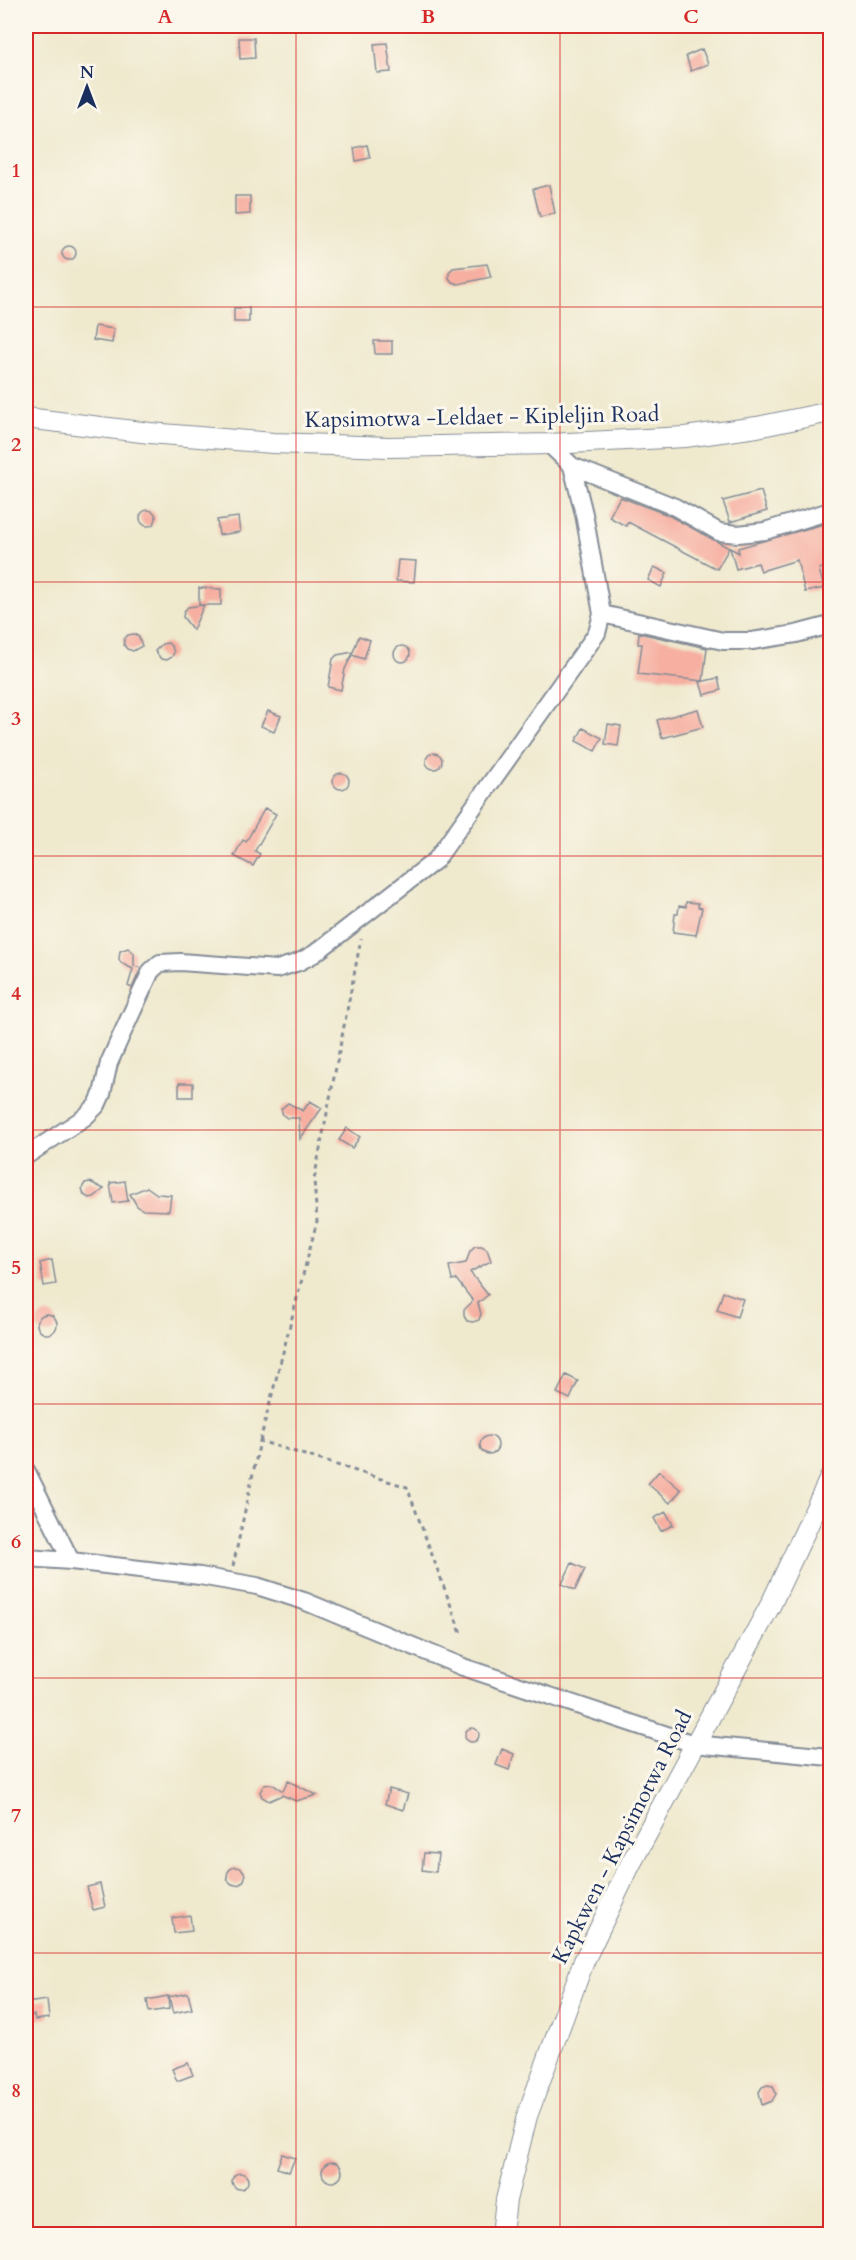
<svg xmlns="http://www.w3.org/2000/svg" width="856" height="2260" viewBox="0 0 856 2260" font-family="Cardo,serif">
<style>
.building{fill:#f6afa0}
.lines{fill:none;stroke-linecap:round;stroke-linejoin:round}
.minor-casing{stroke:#858c96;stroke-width:20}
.tertiary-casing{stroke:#858c96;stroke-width:22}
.path{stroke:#858c96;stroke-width:3;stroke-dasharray:4.5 4.5;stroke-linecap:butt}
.minor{stroke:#fff;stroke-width:16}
.tertiary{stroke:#fff;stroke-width:20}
.grid{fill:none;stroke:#d62828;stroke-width:1.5;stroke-opacity:0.55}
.labels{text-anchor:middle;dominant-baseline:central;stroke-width:6;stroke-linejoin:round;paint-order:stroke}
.street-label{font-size:22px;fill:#1b2f5e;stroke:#fbf7ec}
.neatline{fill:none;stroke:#d62828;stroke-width:2}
.grid-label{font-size:20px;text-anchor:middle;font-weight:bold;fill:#d62828}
</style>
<rect width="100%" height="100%" fill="#fbf7ec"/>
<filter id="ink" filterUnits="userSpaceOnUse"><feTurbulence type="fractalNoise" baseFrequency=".0167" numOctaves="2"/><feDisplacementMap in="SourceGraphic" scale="12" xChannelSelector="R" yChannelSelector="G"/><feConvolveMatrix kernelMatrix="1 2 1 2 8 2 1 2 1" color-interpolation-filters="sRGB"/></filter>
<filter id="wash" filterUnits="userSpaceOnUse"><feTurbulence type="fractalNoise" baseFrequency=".008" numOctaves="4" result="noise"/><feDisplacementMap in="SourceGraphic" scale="24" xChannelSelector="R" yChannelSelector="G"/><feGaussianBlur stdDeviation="1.35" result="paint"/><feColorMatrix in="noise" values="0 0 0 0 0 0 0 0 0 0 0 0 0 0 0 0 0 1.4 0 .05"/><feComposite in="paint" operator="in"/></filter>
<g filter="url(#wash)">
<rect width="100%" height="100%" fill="#efe9ce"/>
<g id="blocks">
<path class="building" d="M239 38H254L255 58 240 59Z
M387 43 391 72 377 73 374 44Z
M702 49 708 64 691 71 686 56Z
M367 145 370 158 356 161 354 148Z
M549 185 555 213 540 217 533 189Z
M235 196H250V214L235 215Z
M62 253a7 7 0 1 1 14 0a7 7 0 1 1-14 0Z
M487 264 491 277 458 284 452 282 449 278V272L453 268Z
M234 308H249V322H234Z
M95 326 114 329 112 343 93 340Z
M374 341H392V354H375Z
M761 491 767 511 730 522 723 501Z
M620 497 668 515 729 548 717 569 628 522 626 526 609 517Z
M140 518a8 8 0 1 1 16 0a8 8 0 1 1-16 0Z
M238 517 240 532 219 535 217 520Z
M831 522V549L825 551 828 566 819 569 824 588 805 592 797 560 761 571 758 563 736 569 730 548 739 553 738 548Z
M398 560 416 561 414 582 396 581Z
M654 567 667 573 661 587 648 580Z
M199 588 221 589V605H199Z
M204 605 193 630 183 617 184 611 188 607Z
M639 633 707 648 703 681 638 674 642 644H638Z
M134 634 139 637 142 646 133 651 127 649 124 645V639L128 635Z
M359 636 370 640 364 659 352 655 353 653 345 669 341 690 328 687 333 659 337 655 353 652Z
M168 643 172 647 174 652 172 657 167 660 161 659 155 651 162 644Z
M394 654a8 8 0 1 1 16 0a8 8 0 1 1-16 0Z
M718 678 721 690 704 695 700 682Z
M698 709 703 727 662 738 657 720Z
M268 711 281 716 274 732 261 726Z
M608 724 621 726 618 746 605 744Z
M583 728 602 738 595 751 576 741Z
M426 761a8 8 0 1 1 16 0a8 8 0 1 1-16 0Z
M333 781a8 8 0 1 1 16 0a8 8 0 1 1-16 0Z
M265 808 276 814 255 851 260 854 253 866 234 856 243 840 246 842Z
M686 902 698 903V907L702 908 696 935 673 932 675 914H678L679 906 686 907Z
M128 948 134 953V966L141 968 132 988 128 986 133 969 121 963 119 959 120 951Z
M179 1083H193V1097H179Z
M310 1101 322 1108 300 1139 299 1118H287L283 1115 281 1109 288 1103 303 1111Z
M347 1128 360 1137 352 1148 339 1140Z
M125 1181 128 1201 113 1203 110 1183Z
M90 1182 104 1189 94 1197 89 1198 84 1195 82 1188 85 1183Z
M147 1187 157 1194 171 1195 169 1211 143 1210 137 1206 130 1194Z
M475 1246H482L487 1249 491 1261 470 1272 488 1295 478 1303 481 1314 479 1320 473 1322 467 1321 464 1316V1310L473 1301 456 1279 452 1280 449 1266 466 1263 470 1251Z
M52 1260 56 1284 44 1286 40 1263Z
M723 1292 743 1299 737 1317 717 1310Z
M37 1324a10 10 0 1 1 20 0a10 10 0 1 1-20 0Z
M566 1375 578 1381 570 1399 557 1393Z
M480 1445a9 9 0 1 1 18 0a9 9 0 1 1-18 0Z
M659 1471 681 1490 670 1503 648 1484Z
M666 1512 673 1525 661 1531 654 1518Z
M572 1563 585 1569 575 1590 562 1584Z
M465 1735a7 7 0 1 1 14 0a7 7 0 1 1-14 0Z
M502 1749 514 1754 509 1770 496 1765Z
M288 1781 317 1795 296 1801 282 1795 269 1801 262 1797 260 1792 264 1785 272 1784 283 1791Z
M389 1789 408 1794 403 1810 385 1804Z
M424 1853 438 1854 436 1872 422 1870Z
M227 1876a9 9 0 1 1 18 0a9 9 0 1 1-18 0Z
M100 1884 105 1907 93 1910 87 1887Z
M190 1915 192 1931 174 1933 172 1918Z
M188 1993 192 2009 173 2013 169 1997Z
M168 1996 169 2009 149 2012 147 2000Z
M47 2000 49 2018 35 2020 34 2015 26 2017V2003Z
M188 2063 193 2075 177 2081 172 2069Z
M767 2085 773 2086 776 2094 772 2101 762 2105 759 2092 762 2087Z
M282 2154 295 2158 289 2172 277 2168Z
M322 2172a10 10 0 1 1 20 0a10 10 0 1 1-20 0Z
M232 2181a8 8 0 1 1 16 0a8 8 0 1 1-16 0Z"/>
</g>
</g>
<g filter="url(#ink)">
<use href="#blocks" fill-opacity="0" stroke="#858c96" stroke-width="1.5"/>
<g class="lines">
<defs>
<path id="minor" d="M549 444 572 466 675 507 719 532 738 534 765 531 830 511
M602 614 723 641H752L796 634 830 625
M26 1156 85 1117 97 1105 102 1094 109 1063 121 1036 151 971 160 963 180 962 277 969 299 962 314 954 436 860 597 633 602 614 584 514 572 466
M26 1470 71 1561 200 1576 257 1586 304 1601 463 1667 694 1744 830 1757
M26 1558 71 1561"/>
<path id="tertiary" d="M26 418 150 433 273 443 389 447 549 444 685 437 757 427 830 412
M502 2234 506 2200 527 2116 584 1961 630 1865 771 1604 830 1478"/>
</defs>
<use href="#minor" class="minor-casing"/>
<use href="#tertiary" class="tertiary-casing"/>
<path class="path" d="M260 1441 317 1221 314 1180 361 939
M233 1566 260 1441 407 1487 462 1636"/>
<use href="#minor" class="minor"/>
<use href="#tertiary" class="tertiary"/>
</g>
</g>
<path class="grid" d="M296 26V2234M560 26V2234M26 307H830M26 582H830M26 856H830M26 1130H830M26 1404H830M26 1678H830M26 1953H830"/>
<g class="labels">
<g class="street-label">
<text transform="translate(482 417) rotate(-1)">Kapsimotwa -Leldaet - Kipleljin Road</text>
<text transform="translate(622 1837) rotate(-63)">Kapkwen - Kapsimotwa Road</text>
</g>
</g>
<rect width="856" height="2260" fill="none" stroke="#fbf7ec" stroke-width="66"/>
<g transform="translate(87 87)" stroke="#fbf7ec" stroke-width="4.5" paint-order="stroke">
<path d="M0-4.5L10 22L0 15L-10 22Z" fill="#1b2f5e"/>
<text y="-9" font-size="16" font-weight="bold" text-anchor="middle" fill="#1b2f5e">N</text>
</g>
<rect x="33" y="33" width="790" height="2194" class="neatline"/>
<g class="grid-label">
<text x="165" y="23">A</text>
<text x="428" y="23">B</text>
<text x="691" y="23">C</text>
<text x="16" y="177">1</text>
<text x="16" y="451">2</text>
<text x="16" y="725">3</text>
<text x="16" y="1000">4</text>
<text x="16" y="1274">5</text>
<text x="16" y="1548">6</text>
<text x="16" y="1822">7</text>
<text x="16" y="2097">8</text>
</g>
</svg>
